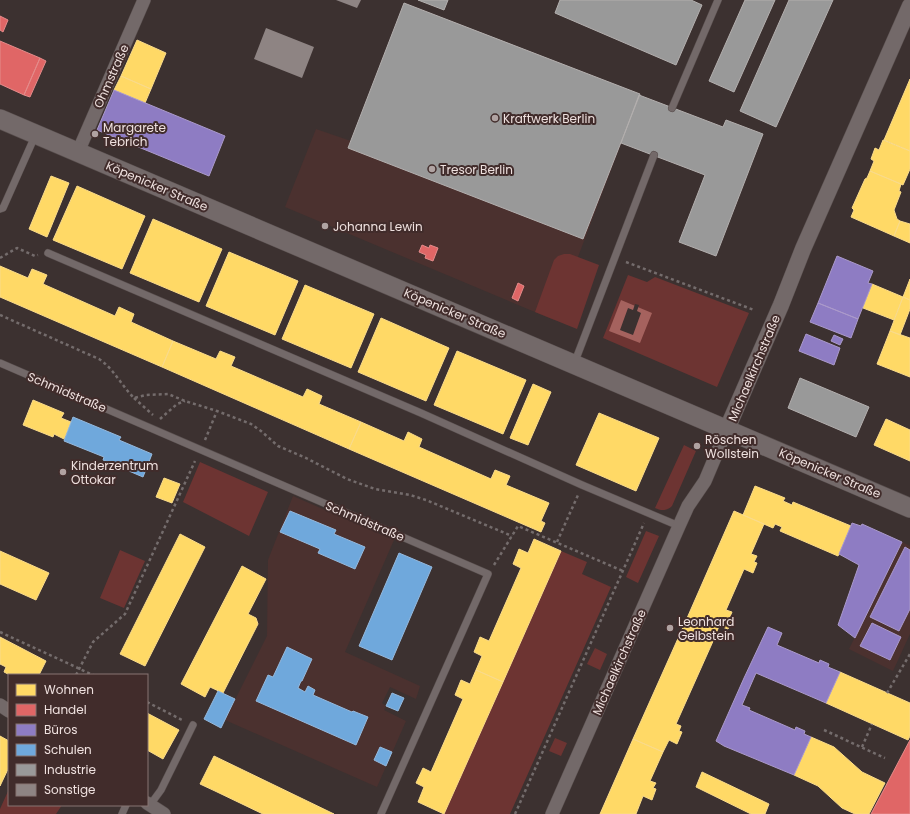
<svg xmlns="http://www.w3.org/2000/svg" width="910" height="814" viewBox="0 0 910 814" font-family="Poppins,sans-serif">
<style>
.built{fill:#4b312f}
.green{fill:#6d3432}
.water{fill:#a5625e}
.pier{fill:#3c3130}
.homes{fill:#ffd966;stroke:#fadb8a}
.shops{fill:#e06666;stroke:#e48b8a}
.offices{fill:#8e7cc3;stroke:#ab9acb}
.schools{fill:#6fa8dc;stroke:#95b9dd}
.industry{fill:#999;stroke:#b3afae}
.building{fill:#8e8483}
.lines{fill:none;stroke-linecap:round;stroke-linejoin:round}
.service-casing{stroke:#584e4d;stroke-width:8}
.minor-casing{stroke:#584e4d;stroke-width:14}
.tertiary-casing{stroke:#584e4d;stroke-width:17}
.secondary-casing{stroke:#584e4d;stroke-width:20}
.path{stroke:#746c6c;stroke-width:2.5;stroke-dasharray:3 3;stroke-linecap:butt}
.service{stroke:#736969;stroke-width:7}
.minor{stroke:#736969;stroke-width:13}
.tertiary{stroke:#736969;stroke-width:16}
.secondary{stroke:#736969;stroke-width:19}
.poi-dot{fill:#b0a3a2;stroke:#412c2b;stroke-width:1.5}
.labels{text-anchor:middle;dominant-baseline:central;stroke-width:4;stroke-linejoin:round;paint-order:stroke}
.street-label{font-size:12px;fill:#efe1df;stroke:#412c2b}
.poi-label{font-size:12px;fill:#efe1df;stroke:#412c2b;text-anchor:start}
</style>
<rect width="100%" height="100%" fill="#3c3130"/>
<path class="built" d="M404 3 640 94 554 320 285 207 316 129 351 141Z
M293 496 394 540 345 652 420 686 416 699 390 687 382 703 386 706 384 710 406 721 377 787 225 720 267 636 268 560Z
M902 542 910 546V634L893 671 849 649Z"/>
<path class="green" d="M564 254H570L599 265 577 329 535 312 554 260 558 256Z
M628 275 647 282 655 277 749 313 717 387 603 338Z
M684 445 696 451 672 506C667 511 661 511 655 508Z
M200 462 268 492 249 536 183 502Z
M646 531 659 536 638 583 626 577Z
M120 550 145 561 124 608 100 598Z
M561 551 587 562 582 574 611 587 510 814H444Z
M595 648 607 654 600 670 587 664Z
M555 738 567 743 561 756 549 751Z
M9 789V805H62L56 814H0V809Z"/>
<path class="water" d="M621 300 652 313 640 343 609 331Z"/>
<path class="pier" d="M635 304 639 305 637 311 641 313 633 335 620 330 628 308 633 310Z"/>
<path class="homes" d="M137 40 166 53 151 89 121 76Z
M121 76 151 89 145 103 114 90Z
M910 79V151L884 140Z
M883 140 910 151V169L903 185 870 171 874 161 871 159 875 148 879 150Z
M870 171 901 184 899 191 901 192 894 210 897 219 900 221 894 236 851 217 854 210 852 208 865 179 867 178Z
M51 176 69 183 47 237 29 229Z
M77 186 145 216 122 269 53 240Z
M153 219 222 249 199 302 130 273Z
M900 221 910 224V243L894 236Z
M229 252 298 281 275 335 206 306Z
M0 266 28 278 32 269 47 275 43 284 115 316 119 307 134 314 131 322 173 341 162 367 0 297Z
M910 279V300L903 297Z
M872 284 903 297 894 320 863 308Z
M305 285 374 314 351 368 282 339Z
M903 297 910 300V309L900 335 890 331Z
M381 318 449 348 426 401 358 372Z
M890 331 910 338V377L877 364Z
M173 341 216 359 220 351 235 357 231 366 303 397 307 389 322 396 319 404 361 422 349 449 162 367Z
M457 351 526 380 503 434 434 405Z
M533 384 551 392 528 445 510 438Z
M33 400 64 413 61 418 71 422 64 439 54 434 53 437 23 425Z
M599 413 659 438 636 491 576 465Z
M886 419 910 430V461L874 445Z
M361 422 404 441 408 432 422 439 419 447 491 479 495 470 510 476 506 485 549 503 541 521 545 523 541 532 349 449Z
M164 478 180 484 172 503 156 497Z
M755 486 785 498 783 501 792 505 793 502 851 526 838 556 780 531 782 527 775 524 773 528 743 515Z
M734 511 764 524 751 554 757 556 754 562 757 563 753 573 744 569 726 610 732 612 729 619 732 621 728 629 719 626 714 639 684 625Z
M180 534 205 547 145 666 120 654Z
M534 539 561 551 503 682 476 670 482 656 474 652 480 637 489 641 521 568 513 564 519 549 528 553Z
M0 551 49 573 36 600 0 584Z
M242 566 266 579 248 614 256 618 258 624 223 693 210 687 205 697 181 684Z
M684 625 714 639 676 724 681 726 679 731 682 732 677 744 669 740 663 752 633 739Z
M0 637 46 661 39 675H10L4 672 6 667 0 664Z
M476 670 503 682 444 814 418 802 424 787 416 783 423 768 431 772 463 699 455 695 461 680 470 684Z
M840 672 910 703V736L908 740 826 703Z
M147 713 179 730 163 759 147 750Z
M0 736 9 741V767L0 786Z
M811 737 834 747 862 772 885 783 869 814H855L842 808 818 786 794 775Z
M633 739 663 752 650 781 656 783 653 788 656 789 652 800 643 796 636 814H600Z
M214 756 334 814H263L215 791 200 784Z
M702 772 769 804 765 814H751L696 787Z"/>
<path class="shops" d="M0 16 8 20 3 32 0 30Z
M0 41 40 58 24 95 0 84Z
M40 58 46 61 30 97 24 95Z
M422 245 429 248 430 245 438 248 433 261 425 258 426 255 419 252Z
M518 283 524 286 518 301 512 298Z
M910 740V814H871Z"/>
<path class="offices" d="M114 90 225 136 209 176 97 130Z
M837 256 873 271 868 283 872 284 858 319 818 303Z
M818 303 858 319 851 338 810 322Z
M806 334 840 348 834 365 799 351Z
M834 335 843 339 840 345 831 341Z
M852 523 861 526 862 524 902 542 855 638 838 625 859 565 839 554Z
M905 547 910 550V609L899 631 870 617Z
M872 623 901 637 890 660 860 646Z
M768 627 782 633 777 645 819 663 820 660 829 664 828 667 840 672 826 703 756 673 742 705 750 708 749 710 795 730 796 727 805 731 804 734 811 737 794 775 724 746 716 741 744 678Z"/>
<path class="schools" d="M73 417 121 437 119 440 152 454 143 477 103 460 104 457 64 441Z
M290 511 336 530 334 534 365 547 355 569 318 553 320 549 280 532Z
M399 553 432 567 392 660 359 646Z
M287 647 312 659 302 681H301L298 688 305 692 308 686 315 690 313 695 352 712 353 711 368 717 356 745 256 701 268 675 273 677Z
M218 691 235 699 221 728 204 719Z
M392 693 404 698 398 711 386 706Z
M380 747 392 752 386 766 374 760Z"/>
<path class="industry" d="M418 0H448L444 10Z
M560 0H691L702 5 676 65 555 13Z
M745 0H775L734 92 709 81Z
M789 0H833L776 127 740 111Z
M404 3 640 94 583 239 348 148Z
M639 95 723 127 726 120 763 134 716 256 679 242 705 175 621 143Z
M800 378 869 407 856 437 788 408Z"/>
<path class="building" d="M336 0H361L357 8Z
M266 28 314 47 302 78 254 59Z"/>
<g class="lines">
<defs>
<path id="service" d="M672 108 718 0
M0 209 3 208 35 136
M48 253 421 413 582 485 679 526
M0 363 488 574 381 814
M574 364 654 155
M150 805 161 790 193 725
M122 814 126 805"/>
<path id="minor" d="M78 152 144 0
M0 705 9 711
M147 803 164 814
M552 814 679 526 688 506 705 481 727 429"/>
<path id="tertiary" d="M727 429 781 305 803 249 910 6"/>
<path id="secondary" d="M0 119 910 508"/>
</defs>
<use href="#service" class="service-casing"/>
<use href="#minor" class="minor-casing"/>
<use href="#tertiary" class="tertiary-casing"/>
<use href="#secondary" class="secondary-casing"/>
<path class="path" d="M0 258 17 248 35 256 38 255
M626 262 754 310
M0 315 99 359C114 369 121 385 134 398L146 395 168 394 185 401 217 411 251 424 261 431 278 446 306 458 347 479 375 489 410 495 426 500 512 536
M134 398 153 415
M160 419 177 404 185 401
M205 440 217 411
M557 542 578 495
M494 565 518 526 623 571
M0 632 93 675
M76 675 93 642 125 614 195 461
M887 693 910 654
M147 702 182 720
M824 730 885 758
M862 747 872 724
M515 814 644 523"/>
<use href="#service" class="service"/>
<use href="#minor" class="minor"/>
<use href="#tertiary" class="tertiary"/>
<use href="#secondary" class="secondary"/>
</g>
<g class="poi-dot">
<circle cx="495" cy="118" r="4"/>
<circle cx="95" cy="134" r="4"/>
<circle cx="432" cy="169" r="4"/>
<circle cx="325" cy="226" r="4"/>
<circle cx="697" cy="446" r="4"/>
<circle cx="63" cy="472" r="4"/>
<circle cx="670" cy="628" r="4"/>
</g>
<g class="labels">
<g class="street-label">
<text transform="translate(111 76) rotate(-66)">Ohmstraße</text>
<text transform="translate(157 186) rotate(23)">Köpenicker Straße</text>
<text transform="translate(455 313) rotate(23)">Köpenicker Straße</text>
<text transform="translate(754 368) rotate(-67)">Michaelkirchstraße</text>
<text transform="translate(67 392) rotate(23)">Schmidstraße</text>
<text transform="translate(830 473) rotate(23)">Köpenicker Straße</text>
<text transform="translate(365 521) rotate(23)">Schmidstraße</text>
<text transform="translate(619 662) rotate(-66)">Michaelkirchstraße</text>
</g>
<g class="poi-label">
<text x="503" y="118">Kraftwerk Berlin</text>
<text x="103" y="127">Margarete<tspan x="103" dy="14">Tebrich</tspan></text>
<text x="440" y="169">Tresor Berlin</text>
<text x="333" y="226">Johanna Lewin</text>
<text x="705" y="439">Röschen<tspan x="705" dy="14">Wollstein</tspan></text>
<text x="71" y="465">Kinderzentrum<tspan x="71" dy="14">Ottokar</tspan></text>
<text x="678" y="621">Leonhard<tspan x="678" dy="14">Gelbstein</tspan></text>
</g>
</g>
<rect x="8" y="674" width="140" height="132" fill="#412c2b" stroke="#877473"/>
<rect x="16" y="684" width="20" height="12" fill="#ffd966" stroke="#877473"/>
<text x="44" y="694" font-size="12" fill="#efe1df">Wohnen</text>
<rect x="16" y="704" width="20" height="12" fill="#e06666" stroke="#877473"/>
<text x="44" y="714" font-size="12" fill="#efe1df">Handel</text>
<rect x="16" y="724" width="20" height="12" fill="#8e7cc3" stroke="#877473"/>
<text x="44" y="734" font-size="12" fill="#efe1df">Büros</text>
<rect x="16" y="744" width="20" height="12" fill="#6fa8dc" stroke="#877473"/>
<text x="44" y="754" font-size="12" fill="#efe1df">Schulen</text>
<rect x="16" y="764" width="20" height="12" fill="#999999" stroke="#877473"/>
<text x="44" y="774" font-size="12" fill="#efe1df">Industrie</text>
<rect x="16" y="784" width="20" height="12" fill="#8e8483" stroke="#877473"/>
<text x="44" y="794" font-size="12" fill="#efe1df">Sonstige</text>
</svg>
